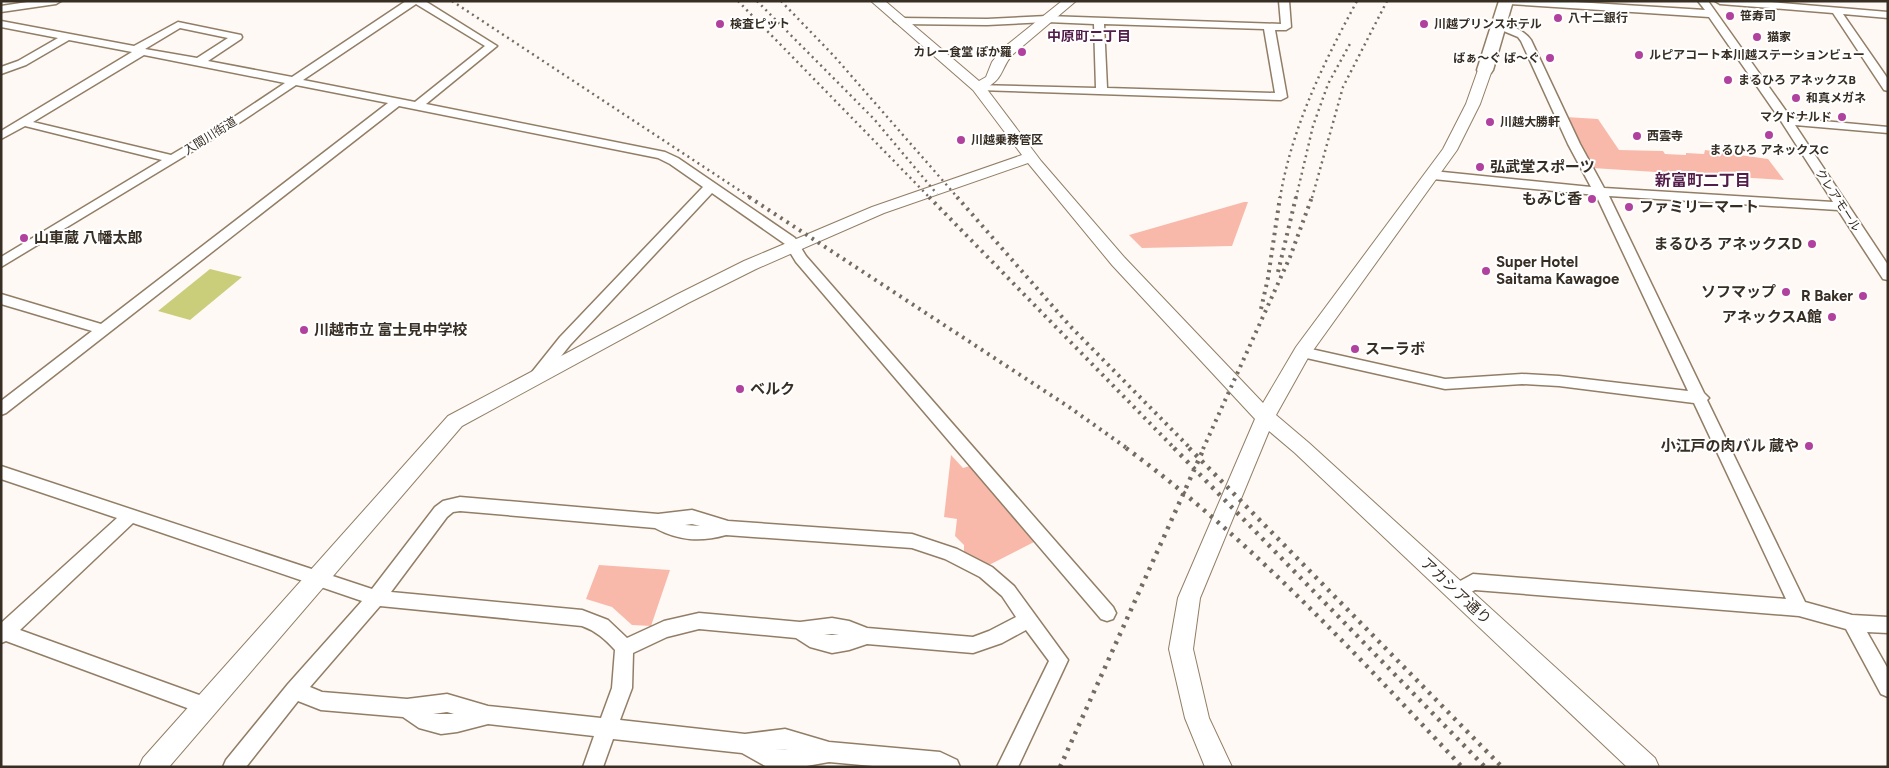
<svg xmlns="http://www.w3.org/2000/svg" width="1889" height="768" viewBox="0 0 1889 768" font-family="Figtree,'Noto Sans JP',sans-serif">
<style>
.green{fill:#f8b9ab}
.water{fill:#cace7b}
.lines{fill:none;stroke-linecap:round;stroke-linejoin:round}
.minor-casing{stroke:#927e66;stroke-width:3}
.tertiary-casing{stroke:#927e66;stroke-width:2}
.secondary-casing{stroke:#927e66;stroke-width:3}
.minor{fill:#fff;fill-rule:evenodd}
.tertiary{fill:#fff;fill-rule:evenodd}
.secondary{fill:#fff;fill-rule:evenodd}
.rail-far2{stroke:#746c63;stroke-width:2.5;stroke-dasharray:2 4;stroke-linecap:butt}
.rail-far1{stroke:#746c63;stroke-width:4;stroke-dasharray:2.5 5;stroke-linecap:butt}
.rail{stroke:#746c63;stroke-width:4.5;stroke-dasharray:3 6;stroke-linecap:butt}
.poi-dot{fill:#b0419e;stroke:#fff;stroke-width:2}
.labels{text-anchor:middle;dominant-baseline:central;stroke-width:4;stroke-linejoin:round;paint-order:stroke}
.far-poi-label{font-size:12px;font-weight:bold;fill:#372e24;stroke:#fff;text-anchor:start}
.far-street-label{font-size:12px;fill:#372e24;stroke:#fff}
.far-neighbourhood-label{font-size:14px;font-weight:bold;fill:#531d4a;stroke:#fff}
.poi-label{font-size:15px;font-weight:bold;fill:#372e24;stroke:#fff;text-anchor:start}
.street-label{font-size:15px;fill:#372e24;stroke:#fff}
.neighbourhood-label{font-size:16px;font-weight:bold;fill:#531d4a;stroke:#fff}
</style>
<rect width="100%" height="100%" fill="#fef9f4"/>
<path class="green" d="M1566 117 1598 119 1619 150 1663 151 1665 154 1686 155V153L1704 154 1705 150 1768 159 1784 180 1592 168Z
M1244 202H1248L1232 246 1142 248 1129 235Z
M951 455 963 468 973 465 1034 542 989 565 964 552V545L955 536 957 519 944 517Z
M599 565 670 570 651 626 632 625 612 607 586 599Z"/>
<path class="water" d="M210 269 242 277 190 320 158 311Z"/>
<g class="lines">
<defs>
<path id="minor" d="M34 1H61L56 4 1 12V6Z
M406 1H425L497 46 426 104 665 152 678 158 795 238 806 256 1113 607 1116 613 1113 619 1107 621 1101 619 796 262 785 244 712 193 570 345 542 380 537 381 532 380 530 376 532 372 560 337 703 187 670 164 658 158 399 106 6 413 1 415V401L92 331 1 304V294L101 324 388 103 296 85 236 125 1 267V257L162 160 25 126 1 139V131L132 52 69 40 26 65 1 74V67L18 61 58 38 1 27V21L134 46 178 22 241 35 242 37 241 39 208 61 292 77ZM416 4 485 46 415 102 303 80ZM180 28 228 38 197 58 145 49ZM144 55 285 83 228 121 171 155 33 122Z
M1279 1H1289L1291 27 1286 30H1275L1287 97 1281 100 978 90 974 89 973 87 974 85 1096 88 1094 24 1047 22 987 25 899 24 894 21 899 18 987 19 1047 16 1281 24ZM1104 24 1264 29 1275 93 1107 88Z
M1504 1H1559L1705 10 1698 1H1708L1791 118 1888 127V133L1795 125 1888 265V280L1883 279 1838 210 1609 196 1704 393 1709 398 1707 400 1805 602 1852 615 1888 617V633L1867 632 1888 669V697L1881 694 1846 629 1799 616 1475 590 1457 599 1451 596 1448 591 1451 586 1473 574 1786 599 1694 403 1559 386 1522 384 1445 389 1302 357 1297 356 1295 352 1297 348 1302 347 1445 379 1522 374 1559 376 1688 391 1596 195 1433 179 1427 175 1433 171 1591 187 1568 144 1521 41 1518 37 1494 27V23C1506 21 1525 31 1531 40L1580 144 1604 188 1833 202 1781 121 1709 17 1509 4Z
M1715 1H1758L1888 12V18L1843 14 1888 79V91L1884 90 1833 13 1720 4Z
M1 466 372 589 435 507 443 501 460 497 658 514 692 510 728 521 912 534 957 549 992 567 1014 586 1068 660 1018 767H997L1049 661 1026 630 1002 643 973 653 867 644 849 650 832 653 810 647 796 638 699 629 667 637 633 653 632 688 620 720 745 734 785 729 829 742 940 752 957 760 960 767H884L829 762 801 767H767L742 753 613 739 603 767H583L594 736 488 724 457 732 441 734 419 728 403 717 321 710 298 701 246 767H223L226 760 288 684 362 601 133 523 20 630 213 700 216 706 213 712 206 715 6 641 1 643V623L117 518 1 479ZM460 511 655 528C679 541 701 542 726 535L912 548 945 559 980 577 1002 596 1016 617 989 631 973 637 867 628 849 621 832 618 800 622 699 613 664 621 627 638 608 620 582 610 391 592 447 517 453 512ZM692 524 700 526 685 525ZM380 606 582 626C596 631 605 639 615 650L612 688 601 718 488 706 447 694 407 699 322 692 310 687ZM832 634 839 635H824ZM447 712 454 714H433ZM785 749H788L775 750Z"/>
<path id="tertiary" d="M871 1H885L979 81 986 77 992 62 1002 49 1062 1H1076L1012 55C1000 70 1004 78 986 88L1041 161 1124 257 1263 403 1296 347 1443 149 1466 104 1478 70 1485 66 1490 67 1492 70 1480 104 1457 150 1309 356 1276 415 1309 443 1655 758 1659 767H1627L1295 453 1269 431 1200 598 1193 649 1209 718 1232 767H1205L1185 718 1169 649 1178 598 1255 419 1112 265 1028 163 884 213 756 269 688 303 462 426 169 767H139L143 758 448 416 676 295 744 261 872 207 1022 155 973 90Z"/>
<path id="secondary" d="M1499 1H1513L1493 70 1491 73H1479L1477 70Z"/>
</defs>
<use href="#minor" class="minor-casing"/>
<use href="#tertiary" class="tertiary-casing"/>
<use href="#secondary" class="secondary-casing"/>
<use href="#minor" class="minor"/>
<use href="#tertiary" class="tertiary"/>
<use href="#secondary" class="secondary"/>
<path class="rail-far2" d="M452 1 751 198
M738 1 930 198
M757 1 874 119 937 194
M781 1 834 56 958 198
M1280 198C1292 127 1323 64 1357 1
M1296 198 1313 126 1328 84 1351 42
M1312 198 1343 87 1387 1"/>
<path class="rail-far1" d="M749 197 1069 407 1128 449
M929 197 1175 449
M957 197 1070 326 1191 449
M1278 272 1296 197
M1261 309 1268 278 1280 197
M1203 449 1290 257 1312 197"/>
<path class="rail" d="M1126 448C1251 540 1356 654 1462 767
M1174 448 1485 767
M1189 448 1502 767
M1060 767 1204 448"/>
</g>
<g class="poi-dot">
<circle cx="1730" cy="16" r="5"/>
<circle cx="1558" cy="18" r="5"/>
<circle cx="720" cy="24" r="5"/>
<circle cx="1424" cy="24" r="5"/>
<circle cx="1757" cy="37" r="5"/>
<circle cx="1022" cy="52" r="5"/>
<circle cx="1639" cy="55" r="5"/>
<circle cx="1550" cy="58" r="5"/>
<circle cx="1728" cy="80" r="5"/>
<circle cx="1796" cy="98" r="5"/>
<circle cx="1842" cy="117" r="5"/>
<circle cx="1490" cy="122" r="5"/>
<circle cx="1769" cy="135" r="5"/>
<circle cx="1637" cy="136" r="5"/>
<circle cx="961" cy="140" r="5"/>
<circle cx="1480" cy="167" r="5"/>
<circle cx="1592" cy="199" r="5"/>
<circle cx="1629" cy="207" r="5"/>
<circle cx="24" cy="238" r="5"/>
<circle cx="1812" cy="244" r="5"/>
<circle cx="1486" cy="271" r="5"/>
<circle cx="1786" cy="292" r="5"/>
<circle cx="1863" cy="296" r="5"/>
<circle cx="1832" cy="317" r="5"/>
<circle cx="304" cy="330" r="5"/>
<circle cx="1355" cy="349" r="5"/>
<circle cx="740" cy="389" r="5"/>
<circle cx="1809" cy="446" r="5"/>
</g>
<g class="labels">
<g class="far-poi-label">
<text x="1740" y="16">笹寿司</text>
<text x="1568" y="18">八十二銀行</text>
<text x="730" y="24">検査ピット</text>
<text x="1434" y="24">川越プリンスホテル</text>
<text x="1767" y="37">猫家</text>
<text x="1012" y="52" text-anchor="end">カレー食堂 ぽか羅</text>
<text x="1649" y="55">ルピアコート本川越ステーションビュー</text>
<text x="1540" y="58" text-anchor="end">ばぁ〜ぐ ば〜ぐ</text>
<text x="1738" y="80">まるひろ アネックスB</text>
<text x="1806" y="98">和真メガネ</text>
<text x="1832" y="117" text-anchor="end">マクドナルド</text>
<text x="1500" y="122">川越大勝軒</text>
<text x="1647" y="136">西雲寺</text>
<text x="971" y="140">川越乗務管区</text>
<text x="1769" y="150" text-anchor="middle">まるひろ アネックスC</text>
</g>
<g class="far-street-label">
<text transform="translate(210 136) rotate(-32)">入間川街道</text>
<text transform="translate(1838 200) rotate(57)">クレアモール</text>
</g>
<g class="far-neighbourhood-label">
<text x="1089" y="36">中原町二丁目</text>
</g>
<g class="poi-label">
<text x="1490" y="167">弘武堂スポーツ</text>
<text x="1582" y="199" text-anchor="end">もみじ香</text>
<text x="1639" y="207">ファミリーマート</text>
<text x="34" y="238">山車蔵 八幡太郎</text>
<text x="1802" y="244" text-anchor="end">まるひろ アネックスD</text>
<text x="1496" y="262">Super Hotel<tspan x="1496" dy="17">Saitama Kawagoe</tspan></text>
<text x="1776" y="292" text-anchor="end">ソフマップ</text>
<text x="1853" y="296" text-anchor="end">R Baker</text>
<text x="1822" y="317" text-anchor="end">アネックスA館</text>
<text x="314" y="330">川越市立 富士見中学校</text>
<text x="1365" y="349">スーラボ</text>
<text x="750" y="389">ベルク</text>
<text x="1799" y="446" text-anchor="end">小江戸の肉バル 蔵や</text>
</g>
<g class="street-label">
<text transform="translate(1456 591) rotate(43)">アカシア通り</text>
</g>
<g class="neighbourhood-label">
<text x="1703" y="180">新富町二丁目</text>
</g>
</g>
<rect width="1889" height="768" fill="none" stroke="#372e24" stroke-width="5"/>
</svg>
